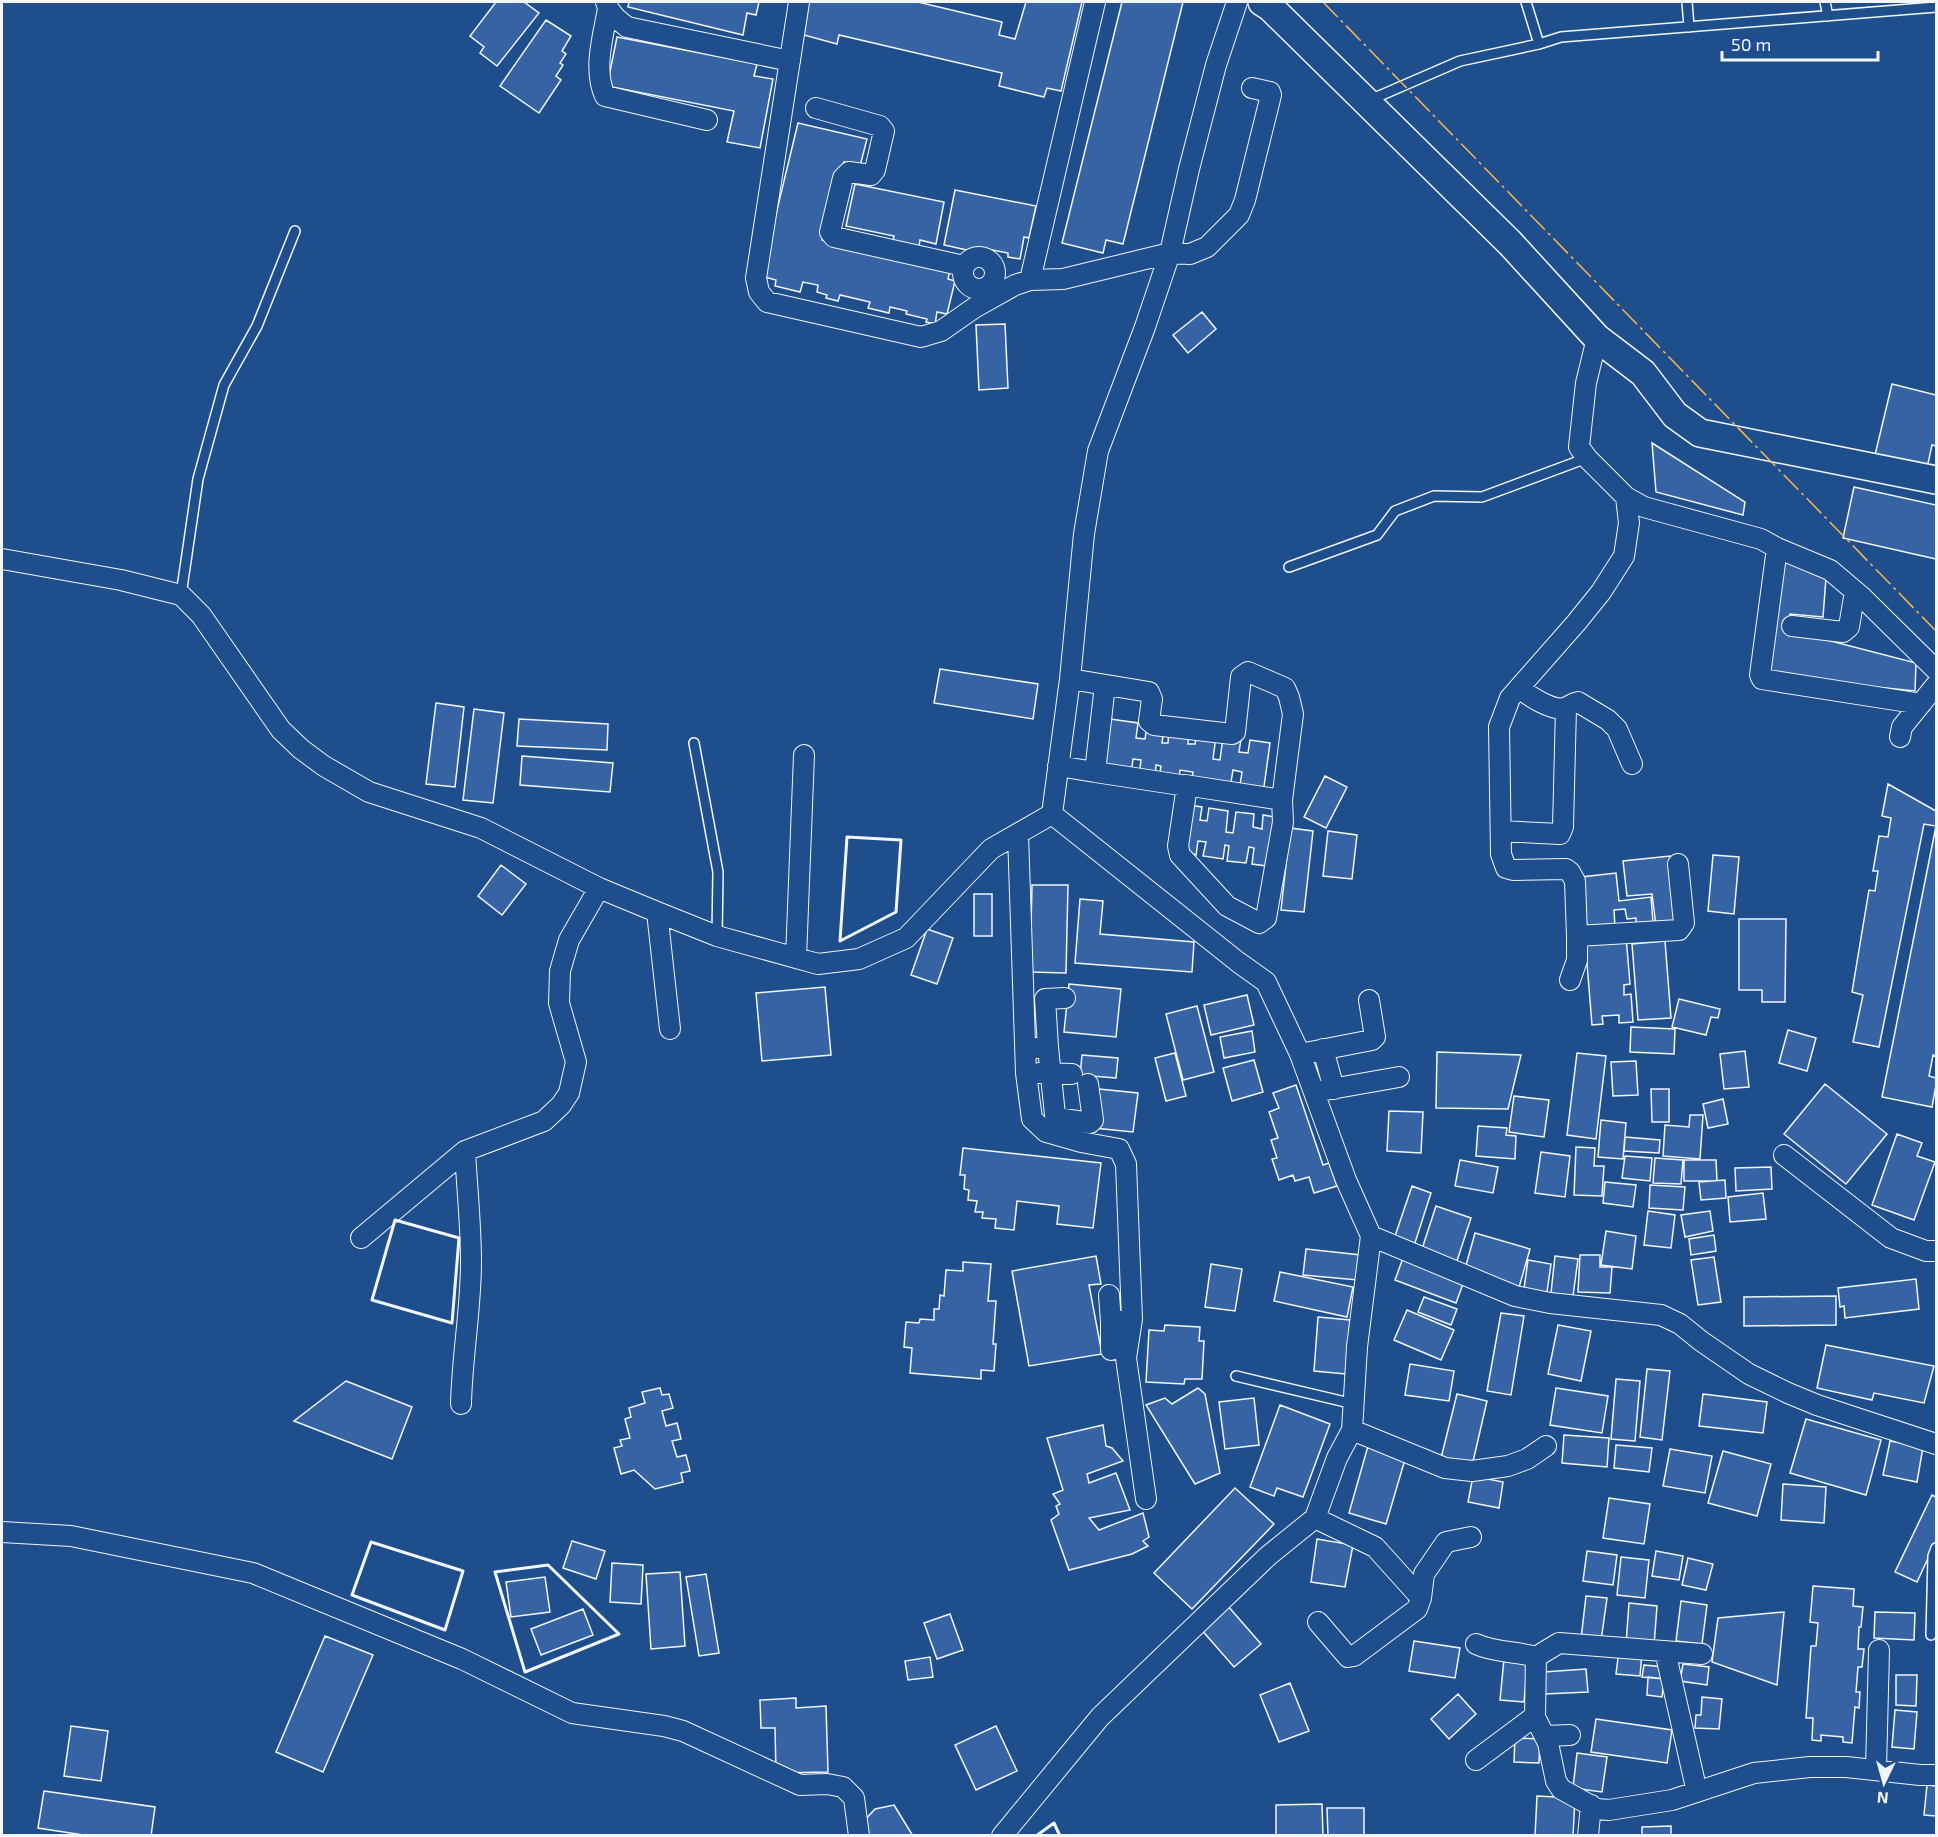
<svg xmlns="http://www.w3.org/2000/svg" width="1938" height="1837" viewBox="0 0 1938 1837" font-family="'Exo 2',sans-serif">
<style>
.building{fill:#3563a3;stroke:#f2f6ff;stroke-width:1.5}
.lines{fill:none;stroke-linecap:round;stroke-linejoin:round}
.lane-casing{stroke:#f2f6ff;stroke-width:12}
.street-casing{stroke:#f2f6ff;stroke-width:22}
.secondary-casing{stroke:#f2f6ff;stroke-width:30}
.lane{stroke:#1f4e8c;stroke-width:9}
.street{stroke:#1f4e8c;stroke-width:20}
.secondary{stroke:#1f4e8c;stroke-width:27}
.wall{stroke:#f2f6ff;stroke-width:3}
.power{stroke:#ffb74d;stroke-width:1.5;stroke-dasharray:21 4.5 3 4.5;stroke-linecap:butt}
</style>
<rect width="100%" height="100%" fill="#1f4e8c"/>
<path class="building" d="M496 2H524L539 13 497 66 480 53 484 47 470 36Z
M629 2H759L756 15 747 13 743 35 628 7Z
M809 2H918L1002 22 999 35 1015 39 1026 2H1082L1061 91 1047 88 1044 97 999 86 1002 73 839 35 837 44 804 35Z
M1122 2H1183L1123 244 1106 240 1103 253 1062 243Z
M546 20 571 36 562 51 566 54 560 63 563 65 556 76 561 80 539 113 500 86Z
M617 37 757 64 754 76 773 79 760 148 727 142 734 111 607 86Z
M798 123 867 139 860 166 844 162 840 175 838 174 822 240 950 269 948 279 955 281 947 314 937 312 935 324 926 322 927 319 906 314 907 311 890 307 889 313 868 308 870 302 840 295 838 301 826 298 827 295 817 292 818 285 803 282 800 292 775 286 776 280 761 276Z
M855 184 944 202 936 244 920 240 919 246 893 241 894 236 846 226Z
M955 190 1036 206 1029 238 1024 237 1020 259 1008 257V253L977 247 976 252 944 245Z
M1202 312 1216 329 1188 353 1173 335Z
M1005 324 1008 388 979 390 976 325Z
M1892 384 1936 395V446L1932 445 1927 468 1875 455Z
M1652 443 1745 502 1743 515 1656 492Z
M1854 487 1936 505V559L1843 538Z
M1785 560 1826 578 1823 617 1790 614 1788 630 1916 663 1915 691 1767 676Z
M940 669 1038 684 1033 719 934 703Z
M436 703 464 707 455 787 426 784Z
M474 709 504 713 493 803 463 800Z
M519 719 608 724 607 750 517 746Z
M1110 719 1138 723 1136 738 1145 739 1147 726 1164 729 1162 743H1168L1169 729 1189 732 1188 744H1195L1197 733 1216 736 1213 759 1220 760 1223 737 1241 739 1239 752 1248 753 1250 740 1270 743 1263 794 1239 791 1242 772 1233 770 1230 788 1191 783 1193 772 1180 770 1179 781 1159 779 1161 766 1156 765 1155 778 1139 776 1141 760 1133 759 1131 775 1104 771Z
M522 756 613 763 610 792 520 785Z
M1325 776 1347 787 1326 828 1304 817Z
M1888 784 1936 811V1056L1933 1055 1929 1076 1936 1078V1085L1932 1107 1882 1097 1936 826 1924 824 1879 1047 1853 1042 1863 995 1852 992 1869 890 1875 891 1878 871H1873L1879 836 1888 837 1891 818 1882 816Z
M1188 805 1202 807 1200 820 1207 821 1209 808 1228 811 1226 832 1233 833 1236 812 1254 814 1253 827 1262 829 1263 815 1280 818 1273 867 1252 864 1254 848 1249 847 1246 863 1227 861 1229 846 1225 845 1223 859 1203 856 1206 842 1198 841 1196 855 1183 850Z
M1290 828 1313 831 1304 912 1281 910Z
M1328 831 1357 835 1352 879 1323 876Z
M1713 855 1739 857 1734 914 1708 911Z
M1670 856 1677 924 1656 926 1652 894 1627 896 1623 861Z
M501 865 526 884 502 915 478 896Z
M1616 873 1619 901 1651 897 1653 923 1636 924V918L1627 919 1625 909 1614 910 1615 927 1586 929 1581 877Z
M1032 885H1068L1066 973 1030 972Z
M974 894H992V936H974Z
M1080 899 1103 901 1100 934 1194 942 1192 972 1075 963Z
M1739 919H1786L1785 1002H1762V990H1739Z
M927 929 953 938 937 984 911 975Z
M1626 936 1630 984 1624 985V995L1631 994 1633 1022 1619 1023V1015L1602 1016 1603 1024 1592 1025 1585 939Z
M1665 941 1671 1018 1638 1020 1632 944Z
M1069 984 1121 989 1116 1037 1064 1032Z
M825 987 831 1055 762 1061 756 993Z
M1247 995 1254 1025 1211 1035 1204 1005Z
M1679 999 1720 1009 1718 1018 1711 1017 1706 1035 1672 1027Z
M1197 1006 1214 1072 1183 1080 1166 1014Z
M1631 1027 1675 1029 1674 1054 1630 1052Z
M1788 1030 1816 1038 1807 1071 1779 1063Z
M1252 1031 1255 1052 1224 1058 1220 1037Z
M1745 1051 1749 1087 1724 1089 1720 1054Z
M1437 1052 1521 1055 1508 1109 1436 1108Z
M1175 1053 1186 1096 1166 1101 1155 1058Z
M1577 1053 1606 1056 1596 1139 1567 1135Z
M1082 1055 1118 1058 1116 1078 1080 1075Z
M1254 1060 1263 1092 1232 1101 1223 1068Z
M1636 1061 1638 1095 1613 1096 1611 1062Z
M1825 1084 1887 1134 1846 1184 1784 1134Z
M1296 1085 1323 1165 1329 1163 1337 1186 1314 1193 1309 1177 1295 1181 1293 1175 1279 1180 1272 1159 1277 1158 1271 1140 1278 1138 1269 1112 1279 1108 1273 1093Z
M1099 1089 1138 1093 1133 1132 1094 1128Z
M1651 1089H1669V1122H1652Z
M1514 1096 1549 1100 1544 1137 1509 1132Z
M1723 1099 1728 1124 1708 1128 1703 1104Z
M1389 1111 1423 1112 1421 1153 1387 1151Z
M1690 1115H1703L1700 1159 1663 1156 1665 1125 1689 1127Z
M1601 1120 1626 1123 1623 1159 1598 1157Z
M1478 1126 1507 1128 1506 1135 1516 1136 1515 1159 1476 1156Z
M1897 1134 1922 1143 1917 1156 1935 1162 1914 1220 1872 1205Z
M1625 1137 1660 1140 1659 1153 1624 1151Z
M1576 1147 1595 1148 1594 1166H1604L1602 1196 1574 1195Z
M963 1148 1101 1163 1093 1228 1057 1224 1059 1206 1017 1201 1014 1230 995 1228 996 1219 982 1218 983 1212H975L977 1201 968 1200 969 1190 964 1189 965 1175H960Z
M1541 1152 1570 1156 1565 1197 1535 1193Z
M1625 1156 1652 1158 1650 1181 1622 1178Z
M1655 1158 1683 1160 1681 1184 1653 1183Z
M1460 1160 1498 1167 1493 1193 1455 1186Z
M1684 1160H1716L1717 1181H1684Z
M1771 1167 1772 1189 1736 1191 1735 1168Z
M1725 1180 1726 1198 1701 1200 1699 1182Z
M1605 1182 1636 1185 1633 1207 1603 1203Z
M1650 1185 1685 1187 1683 1210 1649 1208Z
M1412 1186 1431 1193 1413 1249 1393 1242Z
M1763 1193 1766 1219 1730 1222 1728 1197Z
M1436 1206 1471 1218 1455 1267 1420 1255Z
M1648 1211 1675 1215 1671 1248 1644 1245Z
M1710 1211 1713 1231 1685 1237 1681 1215Z
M1606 1231 1636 1236 1632 1269 1601 1265Z
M1475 1233 1530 1249 1518 1291 1465 1269Z
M1714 1235 1716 1251 1691 1255 1689 1239Z
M1306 1249 1361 1255 1358 1280 1303 1275Z
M1580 1255H1600V1267H1612L1610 1293 1578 1292Z
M1096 1256 1101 1284 1089 1285 1102 1354 1029 1366 1012 1271Z
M1555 1256 1578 1259 1573 1296 1551 1293Z
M1714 1257 1721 1302 1698 1305 1691 1260Z
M1403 1258 1464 1281 1456 1303 1395 1280Z
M1528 1260 1551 1264 1546 1299 1523 1296Z
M963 1262 991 1264 988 1301H996L993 1344H996L994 1371 981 1370V1379L910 1373 912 1348 904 1347 906 1322 919 1323 920 1319 934 1320V1309H939L940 1295 944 1296 946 1270 963 1271Z
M1211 1264 1242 1269 1235 1311 1205 1307Z
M1280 1272 1353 1287 1347 1317 1274 1301Z
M1916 1279 1919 1309 1845 1318 1844 1306 1840 1307 1838 1288Z
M1836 1296V1325L1744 1326V1297Z
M1424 1297 1457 1309 1451 1325 1418 1312Z
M1407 1310 1454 1330 1441 1360 1394 1340Z
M1501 1313 1524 1316 1511 1395 1487 1391Z
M1318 1317 1350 1320 1346 1374 1314 1371Z
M1165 1325 1200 1327 1199 1341H1204L1202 1379H1185L1184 1384 1146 1382 1149 1330 1164 1331Z
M1558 1325 1591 1331 1581 1381 1548 1374Z
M1826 1345 1934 1366 1924 1403 1874 1393 1872 1400 1817 1388Z
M1410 1364 1454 1371 1449 1401 1405 1395Z
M1647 1369 1670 1371 1662 1440 1640 1437Z
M1616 1379 1640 1381 1635 1441 1611 1439Z
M346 1381 412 1407 392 1459 294 1421Z
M660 1388 662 1395 669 1394 673 1408 662 1411 666 1426 677 1423 681 1439 672 1441 677 1457 686 1455 690 1471 681 1473 683 1482 655 1489 634 1470 621 1474 614 1448 622 1446 620 1440 630 1438 625 1419 631 1417 629 1408 645 1403 642 1392Z
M1198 1388 1205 1394 1220 1473 1195 1484 1146 1405 1165 1398 1172 1404Z
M1556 1388 1608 1396 1602 1433 1550 1425Z
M1457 1394 1487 1401 1472 1466 1441 1458Z
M1703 1394 1767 1402 1763 1433 1699 1426Z
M1254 1398 1259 1445 1225 1449 1219 1402Z
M1280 1405 1330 1424 1303 1497 1277 1488 1274 1496 1250 1487Z
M1806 1419 1881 1440 1866 1495 1790 1473Z
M1103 1425 1106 1446 1112 1448 1123 1461 1087 1474 1089 1483 1116 1473 1130 1510 1089 1518 1099 1530 1143 1513 1149 1537 1143 1541 1148 1546 1132 1554 1069 1570 1051 1520 1059 1514 1056 1506 1060 1504 1053 1494 1063 1490 1047 1438Z
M1564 1435 1609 1438 1607 1467 1562 1463Z
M1890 1441 1923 1447 1917 1482 1883 1475Z
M1616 1445 1652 1448 1649 1472 1614 1468Z
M1368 1446 1406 1456 1386 1524 1349 1513Z
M1670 1449 1712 1456 1705 1493 1663 1486Z
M1723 1451 1771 1464 1757 1516 1708 1503Z
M1473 1476 1503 1482 1499 1508 1468 1502Z
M1783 1484 1826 1487 1824 1523 1781 1520Z
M1235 1488 1274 1524 1192 1609 1154 1573Z
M1932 1495 1936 1497V1541L1917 1582 1895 1572Z
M1609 1498 1650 1504 1644 1544 1603 1538Z
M1317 1539 1353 1545 1345 1587 1311 1582Z
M572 1541 605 1551 596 1579 563 1568Z
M1587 1551 1617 1555 1613 1585 1583 1581Z
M1656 1551 1683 1556 1679 1580 1652 1576Z
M1621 1557 1649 1560 1645 1598 1617 1595Z
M1688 1558 1713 1564 1706 1590 1682 1585Z
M612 1563 643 1565 641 1604 610 1602Z
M680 1572 685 1646 651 1649 646 1574Z
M706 1574 719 1653 699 1656 686 1577Z
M545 1577 550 1612 511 1617 506 1582Z
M1813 1586 1854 1589 1853 1606 1863 1607 1861 1627H1859L1858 1649H1864L1862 1667H1858L1856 1692H1860L1859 1708 1855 1707 1852 1743 1843 1742V1737L1821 1735V1741L1812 1740 1813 1718H1806L1811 1646H1816L1818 1623 1810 1622Z
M1586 1596 1607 1598 1601 1641 1581 1639Z
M1681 1601 1707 1605 1702 1644 1676 1641Z
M1629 1603 1657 1606 1654 1646 1626 1644Z
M1227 1605 1261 1644 1234 1667 1200 1628Z
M583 1609 593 1635 541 1655 531 1629Z
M1784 1612 1777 1685 1712 1662 1718 1618Z
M1875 1612 1915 1613 1914 1640 1874 1638Z
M950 1614 963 1650 937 1659 924 1623Z
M325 1636 373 1655 323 1772 276 1752Z
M1414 1641 1460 1648 1455 1678 1409 1671Z
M1619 1650 1642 1652 1640 1676 1616 1674Z
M930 1657 933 1677 908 1680 905 1661Z
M1504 1659 1528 1661 1524 1702 1500 1700Z
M1683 1664 1709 1667 1707 1685 1680 1681Z
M1644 1665 1665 1667 1664 1679 1642 1677Z
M1586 1669 1588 1692 1545 1694 1544 1672Z
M1896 1675H1917L1916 1706 1896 1705Z
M1648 1677 1664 1679 1662 1697 1647 1695Z
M1290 1683 1309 1731 1279 1742 1260 1695Z
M1458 1694 1476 1714 1449 1739 1431 1719Z
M1702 1697 1722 1699 1719 1729 1695 1728 1696 1715H1701Z
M796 1698V1708L826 1706 828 1772 776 1773 775 1728H761L760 1700Z
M1895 1710 1917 1712 1914 1749 1892 1747Z
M1596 1719 1672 1730 1667 1763 1591 1752Z
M71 1726 108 1731 101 1781 64 1776Z
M996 1726 1017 1771 976 1790 955 1745Z
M1515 1738 1540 1739 1539 1763 1514 1762Z
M1577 1753 1607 1757 1602 1792 1573 1788Z
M1927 1785 1936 1786V1816L1924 1815Z
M44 1791 155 1807 151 1836H90L38 1828Z
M1537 1796 1575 1798 1573 1836H1535Z
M1322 1804 1323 1836H1276V1805Z
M894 1805 913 1836H866L863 1822 875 1809Z
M1327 1808H1364V1836H1328Z
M1671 1826V1836H1642V1827Z"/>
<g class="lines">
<defs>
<path id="lane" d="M1526 2 1539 44
M1687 2 1689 27
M1825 2 1828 16
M1370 100 1460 61 1539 44 1561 37 1936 7
M1289 567 1377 535 1395 511 1434 496 1482 497 1587 458
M181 595 198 479 224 385 257 326 295 231
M694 743 718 872 717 936
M1236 1376 1354 1404
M1931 1635 1933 1556 1936 1548"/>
<path id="street" d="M606 2C609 13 618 20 627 27L790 61
M799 2 756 278 759 292 767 302 921 337 941 331 974 308 1015 285 1030 280 1063 279 1170 253 1190 254 1207 247 1239 215 1245 200 1271 95 1270 92 1252 88
M608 9C603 36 593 70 605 96L707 120
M816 108 880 126 884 131 875 170 871 175 849 172 843 178 830 232 834 237 964 266
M963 273a16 16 0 1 1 32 0a16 16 0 1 1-32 0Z
M1030 280 1095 2
M1597 338 1586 383 1579 447 1587 458 1626 497 1644 507 1761 539 1777 548 1830 570 1863 598 1936 670
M1777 548 1760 675 1762 679 1921 704
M2 559 121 580 181 595 201 615 281 730 301 749 324 766 369 792 481 828 599 888 657 912 717 936 818 964 859 959 906 938 991 849 1052 814 1070 679 1084 534 1098 451 1145 327 1170 253 1189 169 1216 65 1237 2
M1792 626 1843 632 1849 627 1855 591
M1070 679 1149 692 1152 699 1149 721 1154 725 1232 734 1235 732 1241 677 1248 672 1285 688 1289 697 1293 714 1282 800 1283 822 1266 918 1259 923 1227 906 1180 855 1178 846 1187 786 1095 772 1105 685
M1519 688C1529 696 1552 711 1564 708 1569 707 1572 703 1578 702L1608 720 1617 729 1632 764
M1900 737 1902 727 1936 685
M1058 766 1095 772
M1185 785 1282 800
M1501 831 1560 834 1563 827 1566 708
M1018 834 1026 1073 1032 1119 1046 1132 1081 1142 1119 1149 1126 1164 1132 1319 1126 1358 1146 1499
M657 912 670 1029
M1577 936 1679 930 1684 923 1678 864
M796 958 804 755
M1570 980 1577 960V936L1575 881 1570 872 1566 869 1513 870 1506 868 1501 854 1499 727 1510 698 1576 623 1601 592 1624 556 1629 523 1626 497
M1048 1047 1055 1115 1057 1118 1090 1123 1093 1120 1088 1084
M1037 1048 1048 1047 1045 999 1065 998
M1323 1049 1334 1089
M1300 1054 1372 1040 1375 1037 1369 1000
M1039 1073 1072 1074
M1314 1092 1399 1077
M1784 1155 1891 1238 1926 1251H1936
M1371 1236 1515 1296 1550 1303 1661 1315 1680 1324 1701 1341 1749 1374 1788 1393 1817 1405 1936 1444
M361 1238 465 1151 544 1121 561 1105 569 1093 576 1062 559 1003 560 971 569 940 599 888
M1109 1295 1111 1322
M1111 1350V1322L1132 1319
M461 1404C462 1357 471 1309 471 1262 471 1225 467 1188 465 1151
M1352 1430 1445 1468 1472 1471 1508 1466 1527 1459 1546 1446
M1315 1518 1375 1547 1421 1598 1424 1574 1446 1542 1471 1537
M2 1532 71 1536 253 1573 462 1659 572 1713 664 1726 683 1731 800 1785 827 1784 843 1787 854 1798 859 1836
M1318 1622 1348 1657 1354 1656 1417 1609 1421 1598
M1476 1644C1495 1653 1516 1651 1536 1657
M1665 1651 1697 1792
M1702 1654 1559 1643 1536 1657 1535 1717 1548 1743 1556 1781 1561 1789 1597 1809 1609 1810 1672 1800 1754 1773 1810 1767H1846L1920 1775H1936
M1545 1736 1570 1735
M1476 1760 1535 1716
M1876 1769 1879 1650
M1002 1836 1100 1717 1268 1556 1315 1518 1337 1458 1352 1430 1357 1347 1371 1236 1346 1180 1300 1054 1266 982 1238 962 1052 814
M1588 1836 1591 1805"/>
<path id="secondary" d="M1262 2 1270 7 1510 243 1597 338 1643 373 1675 415 1700 433 1936 480"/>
</defs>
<use href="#lane" class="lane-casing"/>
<use href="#street" class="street-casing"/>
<use href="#secondary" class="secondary-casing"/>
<use href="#lane" class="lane"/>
<use href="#street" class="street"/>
<use href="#secondary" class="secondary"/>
<path class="wall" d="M847 837 901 840 896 912 840 941Z
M395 1220 459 1238 452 1323 372 1300Z
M371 1542 463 1571 445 1630 352 1595Z
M548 1565 619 1634 525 1672 495 1572Z
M1036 1836 1054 1823 1060 1836"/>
<path class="power" d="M1323 2 1936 631"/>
</g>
<rect width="1938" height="1837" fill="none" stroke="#f2f6ff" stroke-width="6"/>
<g transform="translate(1884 1783) rotate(185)" stroke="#1f4e8c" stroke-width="4.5" paint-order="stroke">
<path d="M0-4.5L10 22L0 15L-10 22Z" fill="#f2f6ff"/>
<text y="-9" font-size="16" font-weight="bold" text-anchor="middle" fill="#f2f6ff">N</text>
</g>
<path d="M1722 51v9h156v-9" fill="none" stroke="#f2f6ff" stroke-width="3"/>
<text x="1731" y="51" font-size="18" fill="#f2f6ff" stroke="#1f4e8c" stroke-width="4.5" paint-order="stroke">50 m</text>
</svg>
